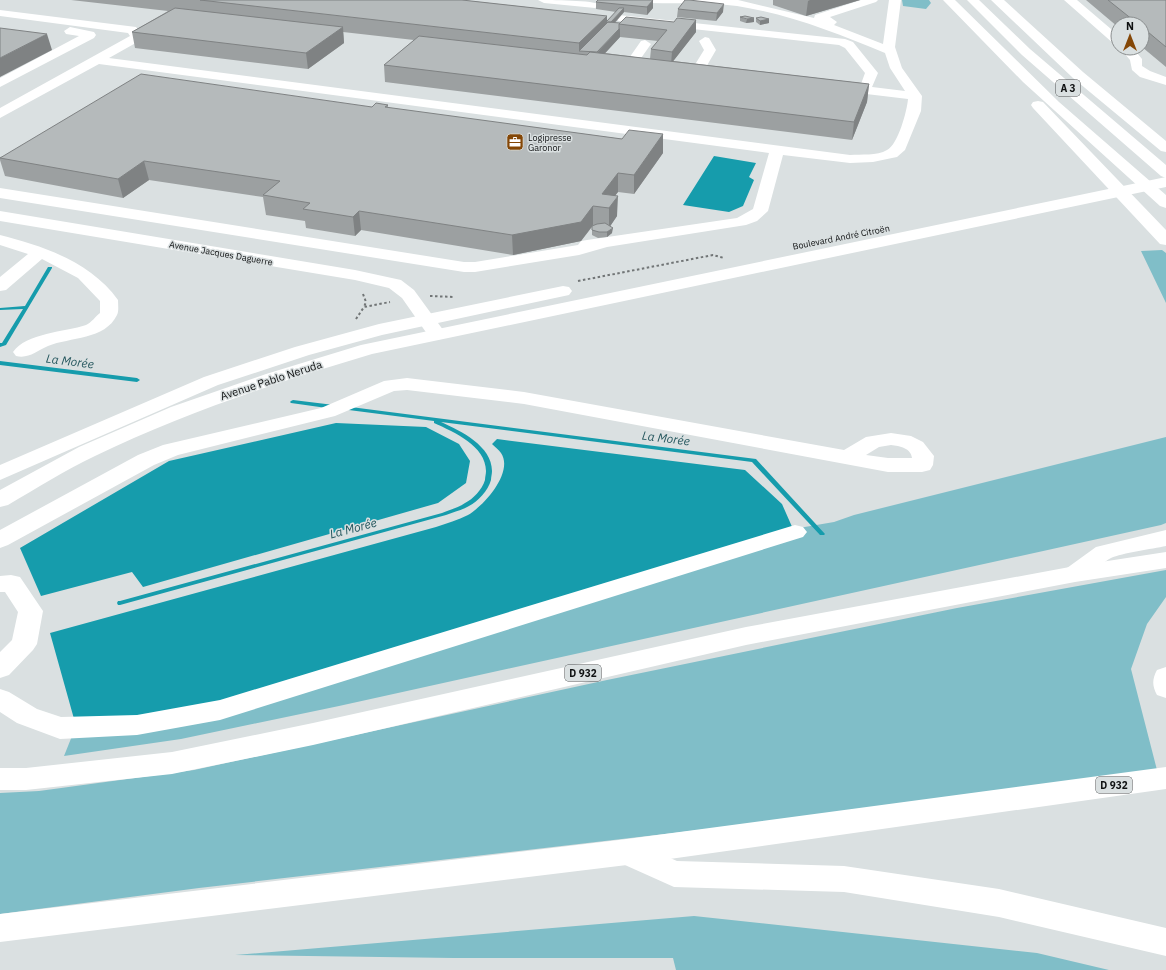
<svg xmlns="http://www.w3.org/2000/svg" width="1166" height="970" viewBox="0 0 1166 970" font-family="'IBM Plex Sans',sans-serif">
<style>
.green{fill:#80bec8}
.water{fill:#169cac}
.lines{fill:none;stroke-linecap:round;stroke-linejoin:round}
.stream{fill:#169cac;fill-rule:evenodd}
.path{stroke:#717576;stroke-width:2;stroke-dasharray:2.5 2.5;stroke-linecap:butt}
.minor{fill:#fff;fill-rule:evenodd}
.major{fill:#fff;fill-rule:evenodd}
.highway{fill:#fff;fill-rule:evenodd}
.wall{fill:#9ca0a1;fill-rule:evenodd}
.shaded-wall{fill:#7f8283}
.building{fill:#b5babb;stroke:#7f8283}
.labels{text-anchor:middle;dominant-baseline:central;stroke-width:3;stroke-linejoin:round;paint-order:stroke}
.far-poi-label{font-size:9px;fill:#0f1112;stroke:#dae0e1;text-anchor:start}
.far-street-label{font-size:9px;fill:#0f1112;stroke:#dae0e1}
.shield{fill:#dae0e1;stroke:#4c4f50;stroke-width:1}
.shield-label{font-size:10px;font-weight:bold;fill:#0f1112}
.street-label{font-size:11px;fill:#0f1112;stroke:#dae0e1}
.water-label{font-size:12px;font-style:italic;fill:#24565d;stroke:#dae0e1}
</style>
<rect width="100%" height="100%" fill="#dae0e1"/>
<path class="green" d="M902 0H929L931 3 926 9 903 6Z
M1162 250 1166 253V303L1141 251Z
M1166 437V523L1161 525 339 706 181 739 64 756 76 726 793 529 834 522 854 515Z
M1166 570V597L1147 624 1131 669 1157 770 725 827 199 888 0 914V793L39 791 194 770 607 680 957 608Z
M694 916 1037 953 1109 970H676L673 958H453L235 955Z"/>
<path class="water" d="M714 156 756 163 749 177 754 180 743 206 729 212 683 205Z
M336 423 426 427 459 444 470 461 466 483 438 503 143 587 132 572 41 596 20 548 169 461Z
M497 439 745 470 782 504 793 529 207 710 76 726 50 633 436 527C447 523 458 520 468 515 484 506 514 472 501 453 499 450 495 447 492 444Z"/>
<g class="lines">
<path class="stream" d="M48 267H52V268L6 345 0 347V343H2L23 309 0 310V308L25 306Z
M0 361 137 378 140 380 137 382 0 365Z
M293 400 334 405 337 407 334 409 291 403 290 402 291 401Z
M343 406 756 459 825 534 824 535H820L752 462 441 422C461 431 492 446 492 471 492 474 491 477 491 480 488 491 478 501 469 506 462 510 454 512 446 515L120 605H118L117 603 118 601H120L442 513C449 510 458 508 465 503 473 499 482 490 485 480 485 477 486 474 486 471 486 446 454 432 434 423V421L341 409 340 408 341 407Z"/>
<path class="path" d="M578 281 713 255 724 258
M363 294 366 302 364 307
M430 296 455 297
M356 319 364 307 390 302"/>
<path class="minor" d="M538 0C550 0 594 0 601 5L595 8 544 3Z
M642 0H738L814 18 815 15 861 0H878L876 2 830 17 837 22 834 25 883 44 889 0H901L895 47 902 68 922 96 921 111 905 150 897 157 892 158 873 162 850 163 783 155 768 211 757 221 746 225 607 247 579 255 475 272H464L0 198V188L464 262H475L578 245 581 241 587 240 737 218 753 209 769 153 99 64 0 118V108L130 36 128 33 0 16V10L136 27 143 37 141 40 109 58 850 155C861 154 877 156 887 150 898 145 907 111 908 99L833 90 831 87 833 84 838 83 863 86 861 84 865 73 845 48 839 45 619 21 613 18 619 15 845 39 853 42 878 73 872 87 905 91 890 68 885 53C837 33 788 14 737 6 708 2 677 4 648 3Z
M1064 0H1077L1118 35V45L1114 44Z
M70 27 94 32 96 35 94 38 0 87V78L79 36 66 34 64 31Z
M705 37 709 38 716 50 702 74H692L691 71 704 50 699 41Z
M645 40 651 44 639 61 655 63 657 66 655 69 651 70 627 67 625 64 627 61 641 41Z
M1120 48H1133L1142 59V66L1150 71 1166 77V85L1140 77 1132 70 1130 60Z
M0 211 355 270 401 280 414 290 446 334 444 338 437 340 430 338 402 298 389 288 355 280 0 221Z
M0 235C43 246 91 262 118 300 118 305 119 311 117 315 105 340 70 337 48 346 36 351 29 359 16 356L13 352C26 333 65 332 86 325 91 323 96 316 100 313V301L78 278 42 259 6 290 0 291V277L28 254 0 245Z
M407 378 524 392 844 450 866 437 891 433 911 436 923 442 934 456 933 465 930 470 922 472H888L524 404 407 390 394 391 335 416 178 455 154 465 8 545 0 548V530L138 455 163 445 321 408 384 381ZM891 445C900 446 911 448 912 458H888L866 455 879 447Z
M795 525 803 527 807 532 803 537 220 720 137 735 60 739 17 723 0 712V689L9 692 37 709 61 717 137 715 220 700Z
M11 575 20 577 43 611 37 644 33 650 9 675 0 678V652L12 640 18 612 5 592H0V576Z"/>
<path class="major" d="M1166 177V187L372 354C278 382 184 413 95 456 65 470 37 488 8 505L0 507V490L79 447 171 407 266 374 361 345Z
M563 286 569 287 572 291 569 295 382 335 309 355 218 385 0 480V465L204 377 295 347 379 324Z
M1166 552V568L1075 582 746 645 313 745 172 774 26 790H0V768H26L172 752 313 723 746 627 1075 566Z
M1166 767V789L627 865 0 942V914L627 839Z"/>
<path class="highway" d="M943 0H955L1059 102 1166 195V208L1160 206 1023 82Z
M967 0H979L1030 49 1166 165V178L1161 176 1022 55Z
M991 0H1004L1083 72 1166 141V152L1161 151 1073 78Z
M1038 101 1043 102 1166 230V245L1160 244 1033 108 1031 105 1033 102Z
M1166 530V546C1152 549 1122 553 1111 558 1094 567 1088 586 1067 580L1063 574 1067 568 1096 547Z
M1166 667V698L1157 695C1152 686 1152 679 1157 670Z
M627 839 677 861 844 866 999 889 1166 928V956L999 917 844 892 674 887 616 861 612 852 616 843Z"/>
</g>
<path class="wall" d="M71 0H462L607 16V21L616 12 596 9V2L649 0 653 8 647 15 624 12 615 23H620L674 22 696 20V32L673 61 869 84 867 102 852 140 385 82 384 65 414 40 343 32 344 43 308 69 135 48 132 32 168 11ZM620 37 658 41 651 49 650 59 605 53Z
M773 0H860L806 16 773 5Z
M1086 0H1166V67L1142 47V24H1118V27Z
M678 9 723 12 716 21 677 17Z
M740 17 754 22 746 23 740 21Z
M756 18 769 19V23L760 25 756 22Z
M388 105V108L622 139 663 134V153L634 194 618 192 614 196 617 216 610 226 612 233 607 237 598 238 592 235V227L581 241 513 255 361 230 355 236 306 228 305 221 266 215 263 197 149 180 123 198 5 176 0 160V157Z"/>
<path class="shaded-wall" d="M653 0V8L647 15V7Z
M810 0H860L806 16 808 1Z
M724 4 723 12 716 21 717 13Z
M624 8V12L608 30V26Z
M607 16V31L579 51V43Z
M754 18V22L746 23 747 19Z
M769 19V23L760 25V21Z
M696 20V32L671 64 672 52Z
M343 27 344 43 308 69 306 53Z
M620 28V37L597 62V53Z
M47 34 52 50 0 77V58Z
M869 84 867 102 852 140 854 122Z
M663 134V153L634 194V175Z
M144 161 149 180 123 198 118 179Z
M618 173V192L606 208 602 194Z
M618 196 617 216 609 228V208Z
M593 206V225L581 241 513 255 512 235Z
M359 211 361 230 355 236 353 217Z
M613 228 612 233 607 237V232Z"/>
<path class="building" d="M200 0H462L607 16 579 43Z
M598 0H653L647 7 596 2Z
M685 0H689L724 4 717 13 678 9Z
M1108 0H1166V47L1142 27V24H1138Z
M175 8 343 27 306 53 132 32Z
M619 8H624L611 22H608L607 23V21Z
M745 16 754 18 747 19 740 17Z
M626 17 674 22 677 18 696 20 672 52 651 49 667 30 619 24Z
M761 17 769 19 760 21 756 18Z
M608 22 620 23 619 24V29L597 52 579 51Z
M0 28 47 34 0 58Z
M419 36 587 55 590 52 869 84 854 122 384 65Z
M141 74 372 107 376 103 388 105 385 107 622 139 629 130 663 134 634 175 618 173 602 194 618 196 609 208 593 206 581 222 512 235 359 211 353 217 303 209 310 203 263 195 280 181 144 161 118 179 0 158Z
M605 223 613 228 607 232H599L592 230V226L597 224Z"/>
<defs>
<symbol id="office-square" viewBox="-11 -11 22 22"><rect x="-9" y="-9" width="18" height="18" rx="4" fill="#844707" stroke="#dae0e1"/><path d="M-6-3h4V-5.5h4V-3h4V5H-6ZM-1-4.5V-3h2v-1.5ZM-6 0V1H6V0Z" fill="#fff"/></symbol>
</defs>
<g fill-rule="evenodd">
<use href="#office-square" x="505" y="132" width="20" height="20"/>
</g>
<g class="labels">
<g class="far-poi-label">
<text x="528" y="137">Logipresse<tspan x="528" dy="10">Garonor</tspan></text>
</g>
<g class="far-street-label">
<text transform="translate(841 237) rotate(-11)">Boulevard André Citroën</text>
<text transform="translate(221 253) rotate(10)">Avenue Jacques Daguerre</text>
</g>
<g class="shield">
<rect x="1056" y="80" width="24" height="16" rx="3"/>
<rect x="565" y="665" width="36" height="16" rx="3"/>
<rect x="1096" y="777" width="36" height="16" rx="3"/>
</g>
<g class="shield-label">
<text x="1068" y="88">A 3</text>
<text x="583" y="673">D 932</text>
<text x="1114" y="785">D 932</text>
</g>
<g class="street-label">
<text transform="translate(271 380) rotate(-18)">Avenue Pablo Neruda</text>
</g>
<g class="water-label">
<text transform="translate(70 361) rotate(7)">La Morée</text>
<text transform="translate(666 438) rotate(7)">La Morée</text>
<text transform="translate(353 528) rotate(-15)">La Morée</text>
</g>
</g>
<g transform="translate(1130 36)"><circle r="19" fill="#dae0e1" stroke="#898d8e"/>
<path d="M0-3L7 15L0 10L-7 15Z" fill="#844707"/>
<text y="-6" font-size="11" font-weight="bold" text-anchor="middle" fill="#0f1112">N</text>
</g>
</svg>
